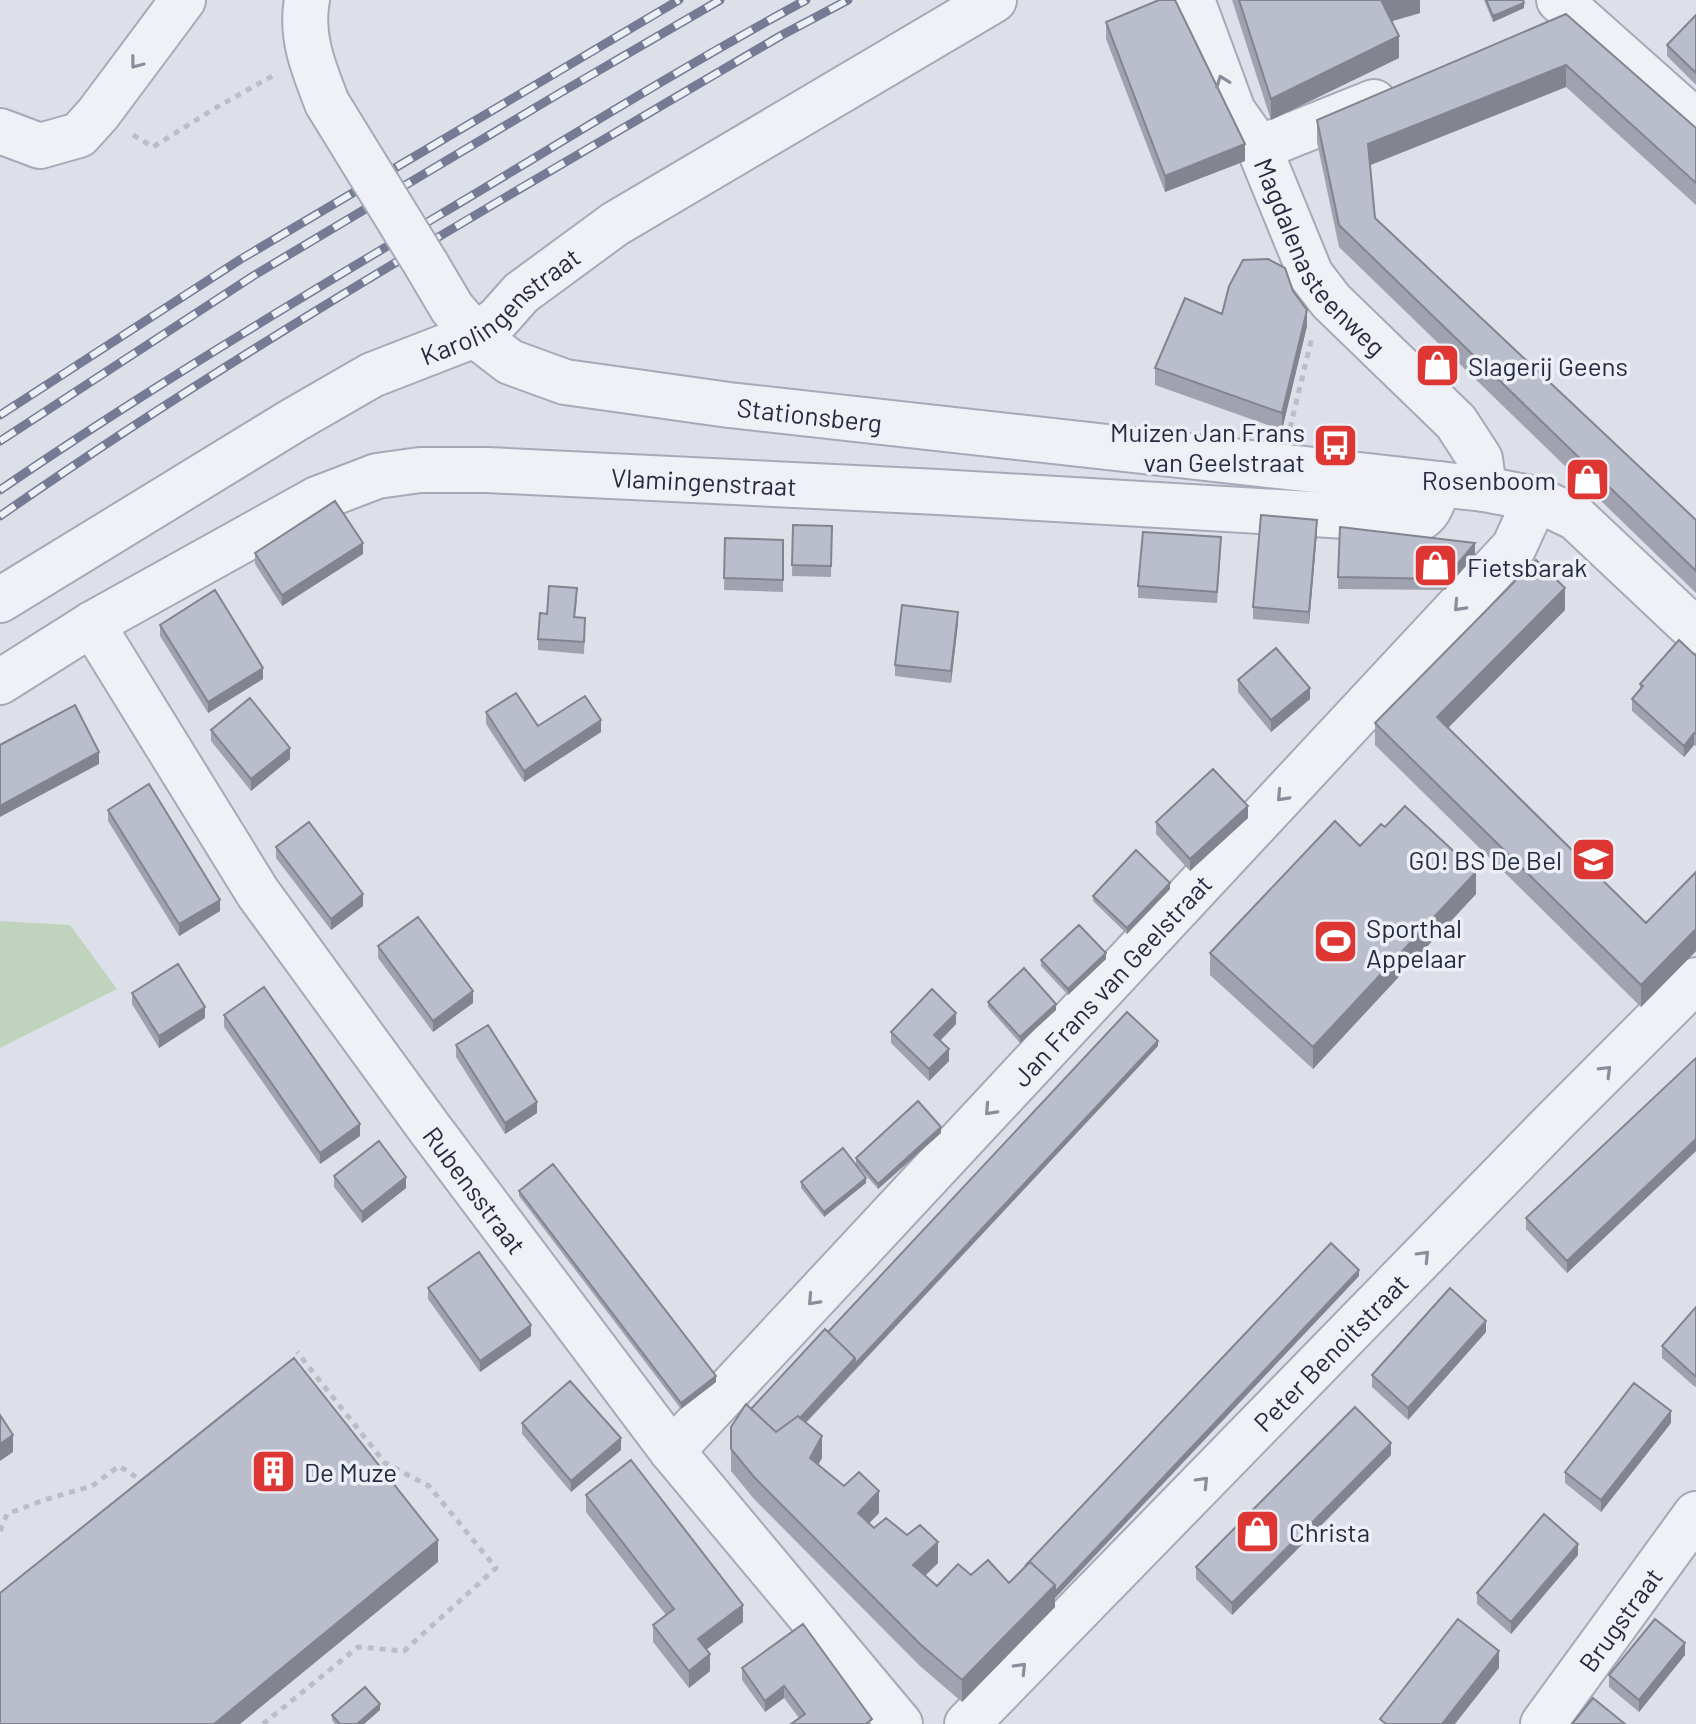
<svg xmlns="http://www.w3.org/2000/svg" width="1696" height="1724" viewBox="0 0 1696 1724" font-family="Barlow,sans-serif">
<style>
.green{fill:#bfd3bd}
.lines{fill:none;stroke-linecap:round;stroke-linejoin:round}
.minor-casing{stroke:#a6a9b7;stroke-width:48}
.tertiary-casing{stroke:#a6a9b7;stroke-width:48}
.path{stroke:#bbbdc7;stroke-width:5;stroke-dasharray:6 6;stroke-linecap:butt}
.minor{stroke:#f0f1f6;stroke-width:44}
.tertiary{stroke:#f0f1f6;stroke-width:44}
.rail-casing{stroke:#757b94;stroke-width:9}
.rail{stroke:#eceff6;stroke-width:6;stroke-dasharray:18;stroke-linecap:butt}
.tertiary-bridge-casing{stroke:#a6a9b7;stroke-width:48;stroke-linecap:butt}
.tertiary-bridge{stroke:#f0f1f6;stroke-width:44}
.wall{fill:#a0a3af}
.shaded-wall{fill:#82848f}
.building{fill:#babdcc;stroke:#82848f;stroke-width:2}
.oneway{stroke:#8a8e9c}
.labels{text-anchor:middle;dominant-baseline:central;stroke-width:7;stroke-linejoin:round;paint-order:stroke}
.street-label{font-size:26px;fill:#252a41;stroke:#eceff6}
.poi-label{font-size:26px;fill:#252a41;stroke:#eceff6;text-anchor:start}
</style>
<rect width="100%" height="100%" fill="#dde0e9"/>
<path class="green" d="M0 921 70 925 117 989 0 1048Z"/>
<g class="lines">
<defs>
<g id="minor">
<path id="s1" d="M1192 0 1233 111 1259 148 1311 275 1331 301 1456 422 1480 459 1484 489"/>
<path d="M1559 0 1696 122"/>
<path d="M0 131 40 146 79 135 98 114 183 0"/>
<path d="M1259 148 1374 102"/>
<path id="s2" d="M0 600 294 420 372 375 475 335 498 319 521 293 615 224 994 0"/>
<path id="s3" d="M92 624 258 893 430 1129 672 1451 900 1724"/>
<path id="s4" d="M0 682 92 624 317 499 377 476 420 470H487L938 492 1413 520C1430 518 1434 498 1439 484"/>
<path id="s5" d="M672 1451 1514 547 1536 499"/>
<path id="s6" d="M967 1724 1553 1123 1696 980"/>
</g>
<g id="tertiary">
<path d="M307 0C300 37 314 69 327 103"/>
<path id="s7" d="M426 264 452 308 475 335 510 362 565 382 729 405 1484 489 1536 499 1576 518 1696 631"/>
<path id="s8" d="M1543 1724 1696 1514"/>
</g>
</defs>
<use href="#minor" class="minor-casing"/>
<use href="#tertiary" class="tertiary-casing"/>
<path class="path" d="M133 135 153 147 217 107 276 74
M1290 428 1312 337
M0 1531 7 1514 44 1500 92 1486 119 1466 136 1477
M263 1724 358 1647 404 1651 496 1568 429 1486 385 1463 297 1352"/>
<use href="#minor" class="minor"/>
<use href="#tertiary" class="tertiary"/>
<defs>
<path id="rail" d="M0 415 241 259 679 0
M0 441 253 276 560 93 720 0
M0 490C143 392 292 303 441 214 562 142 682 67 806 0
M0 516C251 341 519 190 782 35L848 0"/>
</defs>
<use href="#rail" class="rail-casing"/>
<use href="#rail" class="rail"/>
<defs>
<path id="tertiary-bridge" d="M327 103 426 264"/>
</defs>
<use href="#tertiary-bridge" class="tertiary-bridge-casing"/>
<use href="#tertiary-bridge" class="tertiary-bridge"/>
</g>
<path class="wall" d="M1232 0H1420V13L1392 21 1399 58 1271 120Z
M1484 0H1523L1524 8 1493 22Z
M1566 14 1696 128V205L1566 87 1370 165 1375 218 1696 520V593L1339 247 1317 142V120Z
M1696 15V85L1667 56V45Z
M1106 22 1245 161 1165 192 1106 39Z
M1293 291 1307 326 1282 430 1155 385V368L1222 314Z
M793 525 832 526 831 577 792 576Z
M1317 532 1309 624 1253 619V607Z
M725 538 783 540V592L724 590Z
M1221 549 1217 603 1138 598V586Z
M255 553 363 554 282 606 255 564Z
M1475 555 1445 590 1338 589V577Z
M577 600 575 618 585 630 584 654 538 650V639L547 614Z
M1565 610 1448 728 1646 923 1696 872V951L1641 1007 1375 745V723Z
M958 623 951 683 895 676V665Z
M160 625 263 679 208 713 160 636Z
M1696 656V746L1694 745 1684 757 1632 711V699L1640 689V684Z
M1238 680 1310 699 1271 732 1238 692Z
M486 712 538 726 601 732 524 782 486 724Z
M211 730 290 759 251 791 211 741Z
M108 810 220 911 179 936 108 821Z
M1248 818 1190 871 1156 834V822Z
M1360 846 1476 894 1313 1069 1210 975V953Z
M276 847 363 906 331 930 276 858Z
M1170 889 1127 934 1093 901V896Z
M378 946 473 1003 433 1032 378 958Z
M1106 959 1068 995 1041 966V960Z
M132 993 205 1018 159 1048 132 1004Z
M988 1002 1056 1010 1020 1043 988 1007Z
M224 1015 360 1136 320 1164 224 1027Z
M956 1024 940 1041 949 1061 929 1081 891 1043V1032Z
M456 1045 537 1113 505 1134 456 1057Z
M1158 1046 806 1423 822 1458 818 1465 879 1513 869 1523 874 1528 938 1563 925 1576 937 1586 971 1575 1009 1583 1359 1276 1055 1598V1607L962 1702 920 1666 754 1499 731 1471V1427L751 1409 828 1332Z
M1696 1058V1151L1567 1273 1526 1229V1218Z
M941 1133 878 1189 856 1164V1158Z
M334 1176 406 1188 362 1223 334 1187Z
M801 1182 866 1183 824 1217 801 1188Z
M519 1191 716 1382 681 1409 519 1196Z
M428 1288 531 1336 480 1372 428 1299Z
M1696 1307V1386L1695 1387 1662 1358V1346Z
M1486 1332 1408 1420 1372 1387V1375Z
M522 1423 621 1450 571 1492 522 1434Z
M1671 1423 1601 1512 1565 1483V1472Z
M1391 1455 1232 1615 1196 1579V1567Z
M586 1495 743 1622 707 1649 710 1671 689 1688 653 1642V1625L666 1615 586 1512Z
M1578 1555 1511 1634 1477 1604V1593Z
M1685 1655 1639 1712 1609 1687V1675Z
M742 1668 872 1724 799 1718 784 1698 765 1712 742 1680Z
M380 1710 364 1724H335L332 1720V1715Z"/>
<path class="shaded-wall" d="M1390 0H1420V13L1382 24V2Z
M1524 3V8L1493 22V16Z
M1399 36V58L1271 120V99Z
M1566 65V87L1368 166V144Z
M1245 144V161L1165 192V176Z
M1307 310V326L1282 430V413Z
M1317 520V532L1309 624V612Z
M363 543V554L282 606V595Z
M1475 543V555L1445 590V579Z
M1565 588V610L1437 739V717Z
M958 612V623L951 683V671Z
M263 668V679L208 713V702Z
M1310 688V699L1271 732V720Z
M601 720V732L524 782V771Z
M1694 733V745L1684 757V746Z
M290 748V759L251 791V779Z
M99 752V764L0 817V806Z
M1248 806V818L1190 871V859Z
M1476 872V894L1313 1069V1047Z
M1170 883V889L1127 934V928Z
M363 894V906L331 930V919Z
M220 900V911L179 936V924Z
M1696 929V951L1641 1007V985Z
M1106 953V959L1068 995V989Z
M473 991V1003L433 1032V1021Z
M1056 1004V1010L1020 1043V1037Z
M205 1007V1018L159 1048V1036Z
M956 1013V1024L934 1047V1035Z
M1158 1041V1046L776 1454V1443L855 1358Z
M949 1049V1061L929 1081V1069Z
M537 1102V1113L505 1134V1123Z
M360 1124V1136L320 1164V1153Z
M941 1127V1133L878 1189V1184Z
M1696 1139V1151L1567 1273V1261Z
M406 1177V1188L362 1223V1212Z
M866 1178V1183L824 1217V1212Z
M1359 1270V1276L1055 1598V1607L962 1702V1680Z
M1486 1321V1332L1408 1420V1408Z
M531 1325V1336L480 1372V1361Z
M716 1376V1382L681 1409V1403Z
M1671 1411V1423L1601 1512V1500Z
M13 1435V1452L0 1461V1444Z
M822 1436V1458L810 1480V1458Z
M621 1438V1450L571 1492V1481Z
M1391 1443V1455L1232 1615V1603Z
M879 1491V1513L858 1535V1513Z
M438 1540V1562L240 1724H214Z
M938 1542V1563L913 1587V1565Z
M1578 1544V1555L1511 1634V1622Z
M743 1605V1622L698 1656V1639Z
M1685 1643V1655L1639 1712V1700Z
M1499 1651V1668L1455 1724H1442Z
M710 1654V1671L689 1688V1671Z
M784 1686V1698L765 1712V1701Z
M380 1704V1710L364 1724H357Z"/>
<path class="building" d="M1159 0H1175L1245 144 1165 176 1106 22Z
M1239 0H1390L1382 2 1399 36 1271 99Z
M1486 0H1523L1524 3 1493 16Z
M1566 14 1696 128V183L1566 65 1368 144 1375 218 1696 520V571L1339 225 1317 120Z
M1696 15V73L1667 45Z
M1268 259 1285 268 1293 291 1307 310 1282 413 1155 368 1185 298 1222 314 1229 286 1243 260Z
M335 501 363 543 282 595 255 553Z
M1261 515 1317 520 1309 612 1253 607Z
M793 525 832 526 831 566 792 565Z
M1340 527 1475 543 1445 579 1338 577Z
M1143 532 1221 537 1217 592 1138 586Z
M725 538 783 540V580L724 578Z
M1536 560 1565 588 1437 717 1646 923 1696 872V929L1641 985 1375 723Z
M549 586 577 588 574 617 585 618 584 642 538 639 540 613 547 614Z
M215 590 263 668 208 702 160 625Z
M902 605 958 612 951 671 895 665Z
M1679 640 1696 656V734L1694 733 1684 746 1632 699 1643 686 1640 684Z
M1276 648 1310 688 1271 720 1238 680Z
M516 693 538 726 585 696 601 720 524 771 486 712Z
M250 698 290 748 251 779 211 730Z
M75 705 99 752 0 806V745Z
M1213 769 1248 806 1190 859 1156 822Z
M149 784 220 900 179 924 108 810Z
M1405 806 1476 872 1313 1047 1210 953 1335 821 1360 846 1381 824 1385 827Z
M309 822 363 894 331 919 276 847Z
M1136 850 1170 883 1127 928 1093 896Z
M418 917 473 991 433 1021 378 946Z
M1079 925 1106 953 1068 989 1041 960Z
M178 964 205 1007 159 1036 132 993Z
M1024 968 1056 1004 1020 1037 988 1002Z
M264 987 360 1124 320 1153 224 1015Z
M932 989 956 1013 934 1035 949 1049 929 1069 891 1032Z
M1127 1012 1158 1041 855 1364V1358L828 1332Z
M488 1025 537 1102 505 1123 456 1045Z
M1696 1058V1139L1567 1261 1526 1218Z
M918 1101 941 1127 878 1184 856 1158Z
M379 1141 406 1177 362 1212 334 1176Z
M843 1148 866 1178 824 1212 801 1182Z
M553 1164 716 1376 681 1403 519 1191Z
M1331 1243 1359 1270 1055 1592V1585L1030 1562 1025 1566Z
M479 1252 531 1325 480 1361 428 1288Z
M1450 1288 1486 1321 1408 1408 1372 1375Z
M1696 1307V1374L1695 1376 1662 1346Z
M825 1329 855 1358 800 1418 798 1416 776 1432 751 1409Z
M294 1358 438 1540 214 1724H0V1593Z
M570 1381 621 1438 571 1481 522 1423Z
M1634 1383 1671 1411 1601 1500 1565 1472Z
M746 1404 776 1432 798 1416 822 1436 810 1458 844 1486 859 1472 879 1491 858 1513 874 1528 886 1518 907 1535 920 1525 938 1542 913 1565 937 1586 958 1564 971 1575 988 1560 1009 1583 1030 1562 1055 1585 962 1680 920 1644 754 1477 731 1449V1427Z
M1355 1407 1391 1443 1232 1603 1196 1567Z
M0 1415 13 1435 0 1444Z
M631 1460 743 1605 698 1639 710 1654 689 1671 653 1625 674 1609 586 1495Z
M1544 1514 1578 1544 1511 1622 1477 1593Z
M1458 1619 1499 1651 1442 1724H1386L1380 1719Z
M1655 1619 1685 1643 1639 1700 1609 1675Z
M803 1624 872 1719 866 1724H791L805 1714 784 1686 765 1701 742 1668Z
M365 1687 380 1704 357 1724H340L332 1715Z
M1593 1698 1625 1724H1572Z"/>
<defs><path id="oneway-chevron" d="M-2-3.5L2.5 0L-2 3.5" fill="none" stroke-width="1.6" stroke-linecap="round" stroke-linejoin="round" transform="scale(2)"/></defs>
<g class="oneway">
<use href="#oneway-chevron" transform="translate(136 63) rotate(127)"/>
<use href="#oneway-chevron" transform="translate(1222 81) rotate(-110)"/>
<use href="#oneway-chevron" transform="translate(1459 606) rotate(133)"/>
<use href="#oneway-chevron" transform="translate(1282 796) rotate(133)"/>
<use href="#oneway-chevron" transform="translate(1606 1071) rotate(-45)"/>
<use href="#oneway-chevron" transform="translate(990 1110) rotate(133)"/>
<use href="#oneway-chevron" transform="translate(1424 1256) rotate(-46)"/>
<use href="#oneway-chevron" transform="translate(813 1300) rotate(133)"/>
<use href="#oneway-chevron" transform="translate(1203 1482) rotate(-46)"/>
<use href="#oneway-chevron" transform="translate(1021 1668) rotate(-46)"/>
</g>
<defs>
<symbol id="shop-square" viewBox="-11 -11 22 22"><rect x="-9" y="-9" width="18" height="18" rx="4" fill="#dd3633" stroke="#eceff6"/><path d="M-5-2.5h2.3a2.7 3.5 0 0 1 5.4 0H5L5.5 6h-11ZM-1.5-2.5h3a1.5 2.3 0 0 0-3 0Z" fill="#fff"/></symbol>
<symbol id="bus-square" viewBox="-11 -11 22 22"><rect x="-9" y="-9" width="18" height="18" rx="4" fill="#dd3633" stroke="#eceff6"/><path d="M-5-6H5V4H4V6H2V4H-2V6H-4V4H-5ZM-3.5-4V0h7V-4ZM-3.5 1.2v1.5H-2V1.2ZM2 1.2v1.5H3.5V1.2Z" fill="#fff"/></symbol>
<symbol id="school-square" viewBox="-11 -11 22 22"><rect x="-9" y="-9" width="18" height="18" rx="4" fill="#dd3633" stroke="#eceff6"/><path d="M0-5L7-2L0 1L-7-2ZM-4 1L0 2.5L4 1V4Q0 6-4 4Z" fill="#fff"/></symbol>
<symbol id="stadium-square" viewBox="-11 -11 22 22"><rect x="-9" y="-9" width="18" height="18" rx="4" fill="#dd3633" stroke="#eceff6"/><path d="M0-5a6.5 5 0 1 0 0 10a6.5 5 0 1 0 0-10ZM-3.5-1.8h7v3.6h-7Z" fill="#fff"/></symbol>
<symbol id="building-square" viewBox="-11 -11 22 22"><rect x="-9" y="-9" width="18" height="18" rx="4" fill="#dd3633" stroke="#eceff6"/><path d="M-4-6H4V6H1V3H-1V6H-4ZM-2.5-4.3h1.7v1.8h-1.7ZM.8-4.3h1.7v1.8H.8ZM-2.5-1h1.7V.8h-1.7ZM.8-1h1.7V.8H.8Z" fill="#fff"/></symbol>
</defs>
<g fill-rule="evenodd">
<use href="#shop-square" x="1412" y="340" width="51" height="51"/>
<use href="#bus-square" x="1310" y="420" width="51" height="51"/>
<use href="#shop-square" x="1562" y="454" width="51" height="51"/>
<use href="#shop-square" x="1410" y="540" width="51" height="51"/>
<use href="#school-square" x="1568" y="834" width="51" height="51"/>
<use href="#stadium-square" x="1310" y="916" width="51" height="51"/>
<use href="#building-square" x="248" y="1446" width="51" height="51"/>
<use href="#shop-square" x="1232" y="1506" width="51" height="51"/>
</g>
<g class="labels">
<g class="street-label">
<text stroke="none"><textPath href="#s1" startOffset="290">Magdalenasteenweg</textPath></text>
<text stroke="none"><textPath href="#s2" startOffset="582">Karolingenstraat</textPath></text>
<text stroke="none"><textPath href="#s7" startOffset="436">Stationsberg</textPath></text>
<text stroke="none"><textPath href="#s4" startOffset="758">Vlamingenstraat</textPath></text>
<text stroke="none"><textPath href="#s5" startOffset="644">Jan Frans van Geelstraat</textPath></text>
<text stroke="none"><textPath href="#s3" startOffset="684">Rubensstraat</textPath></text>
<text stroke="none"><textPath href="#s6" startOffset="520">Peter Benoitstraat</textPath></text>
<text stroke="none"><textPath href="#s8" startOffset="130">Brugstraat</textPath></text>
</g>
<g class="poi-label">
<text x="1468" y="365">Slagerij Geens</text>
<text x="1305" y="431" text-anchor="end">Muizen Jan Frans<tspan x="1305" dy="30">van Geelstraat</tspan></text>
<text x="1556" y="479" text-anchor="end">Rosenboom</text>
<text x="1467" y="566">Fietsbarak</text>
<text x="1562" y="859" text-anchor="end">GO! BS De Bel</text>
<text x="1366" y="927">Sporthal<tspan x="1366" dy="30">Appelaar</tspan></text>
<text x="304" y="1471">De Muze</text>
<text x="1289" y="1531">Christa</text>
</g>
</g>
</svg>
